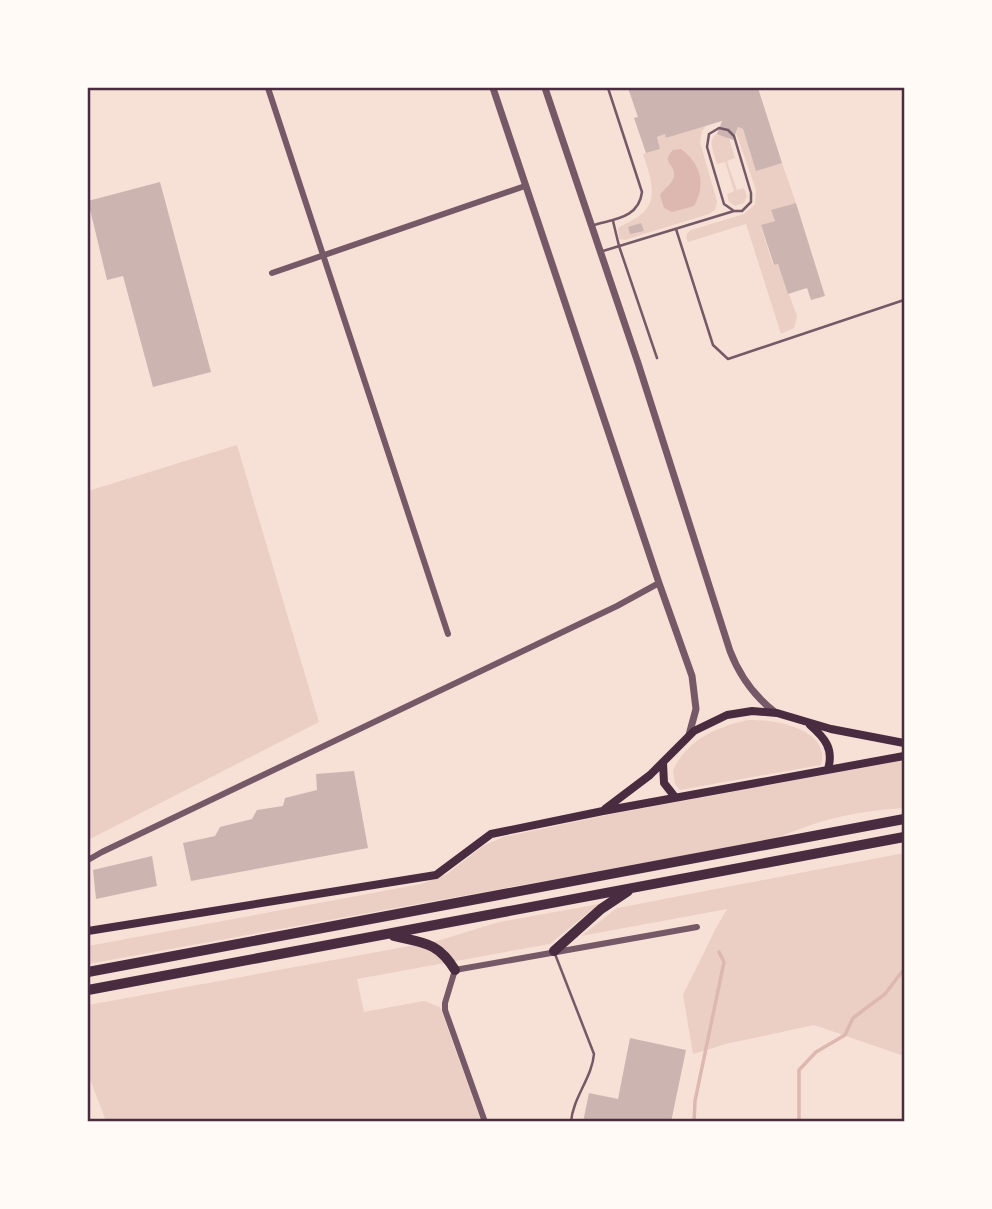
<svg xmlns="http://www.w3.org/2000/svg" width="992" height="1209" viewBox="0 0 992 1209" font-family="'Noto Sans',sans-serif">
<style>
.green{fill:#ebcfc5}
.water{fill:#dcb8b0}
.lines{fill:none;stroke-linecap:round;stroke-linejoin:round}
.stream{stroke:#dcb8b0;stroke-width:3.5}
.building{fill:#ccb4b1}
.service{stroke:#755966;stroke-width:2.5}
.minor{stroke:#755966;stroke-width:6}
.tertiary{stroke:#755966;stroke-width:7}
.secondary{stroke:#4a2c40;stroke-width:8}
.motorway{stroke:#4a2c40;stroke-width:10}
.neatline{fill:none;stroke:#4a2c40;stroke-width:2.5}
</style>
<rect width="100%" height="100%" fill="#f7e1d7"/>
<path class="green" d="M707 125 702 131 700 142 717 201 715 210 709 214 625 240 619 239 618 228C624 224 632 221 638 217 661 201 650 176 643 154L660 149 657 137 665 134 667 138Z
M738 127 743 129 756 170 782 163 796 203 772 210 775 221 761 226 773 265 778 264 797 316 794 328 781 334 746 224 688 242C685 237 686 233 691 230L744 214 755 204 756 190 736 133Z
M718 133 728 135 735 158 727 161 737 190 744 188 747 196 744 203 735 206 729 202 727 194 734 191 725 162 717 164C714 152 706 140 718 133Z
M237 445 319 722 88 840V491Z
M749 720C774 719 831 729 821 765L680 790 675 784 673 771C686 740 718 726 749 720Z
M904 760V808C852 812 824 818 775 839L88 964V946L421 884 447 874 483 846 503 837 612 814Z
M904 853V1056L814 1025 726 1044 693 1054 683 995 716 928 727 909 581 936 617 908Z
M599 904 550 944 357 979 364 1012 424 1001 440 1007 481 1121H106L91 1082 88 1078V1005L437 941 499 922Z"/>
<path class="water" d="M681 149C700 163 707 184 694 206L672 212 664 208 660 195C664 188 673 184 674 176 676 164 660 163 673 150Z"/>
<g class="lines">
<path class="stream" d="M694 1122 695 1101 724 962 719 952
M799 1122V1070L816 1052 845 1035 853 1018 885 994 904 969"/>
</g>
<path class="building" d="M628 88H758L782 163 756 171 743 129 738 127 733 140 717 134 722 121 666 138 665 134 657 137 660 149 646 153 634 118 638 117Z
M160 182 211 372 153 387 123 276 107 280 88 201Z
M796 203 825 296 811 300 807 288 788 294 778 264 774 265 761 225 775 221 771 210Z
M641 223 644 231 630 234 628 227Z
M354 771 368 848 191 881 183 843 215 836 220 827 252 819 257 810 283 806 285 798 317 790 316 774Z
M152 856 157 886 96 899 93 870Z
M630 1038 686 1050 671 1122H583L589 1093 618 1099Z"/>
<g class="lines">
<path class="service" d="M719 128 728 130 734 136 751 193V202L742 211H734L724 204 707 147 709 134Z
M613 221 619 246 657 358
M594 225C614 219 639 218 642 192L608 88
M676 229 713 345 728 359 904 300
M603 251 734 211
M555 954 594 1054C592 1078 573 1097 571 1122"/>
<path class="minor" d="M268 88 448 634
M272 273 525 186
M88 860 102 852 617 606 659 583
M485 1122 445 1010V1003L455 970 697 927"/>
<path class="tertiary" d="M493 88 659 583 692 676 696 709 689 735
M545 88 638 363 730 651C740 677 755 697 776 713"/>
<path class="secondary" d="M810 725C825 738 834 749 828 769
M663 763 664 783 675 797
M605 809 650 775 694 731 727 715 752 711 777 713 831 729 904 743
M88 931 436 875 491 834 603 811 904 756"/>
<path class="motorway" d="M394 936C424 943 438 942 455 970
M554 951 601 909 628 891
M88 972 904 819
M88 990 904 837"/>
</g>
<rect width="992" height="1209" fill="none" stroke="#fffaf5" stroke-width="178"/>
<rect x="89" y="89" width="814" height="1031" class="neatline"/>
</svg>
